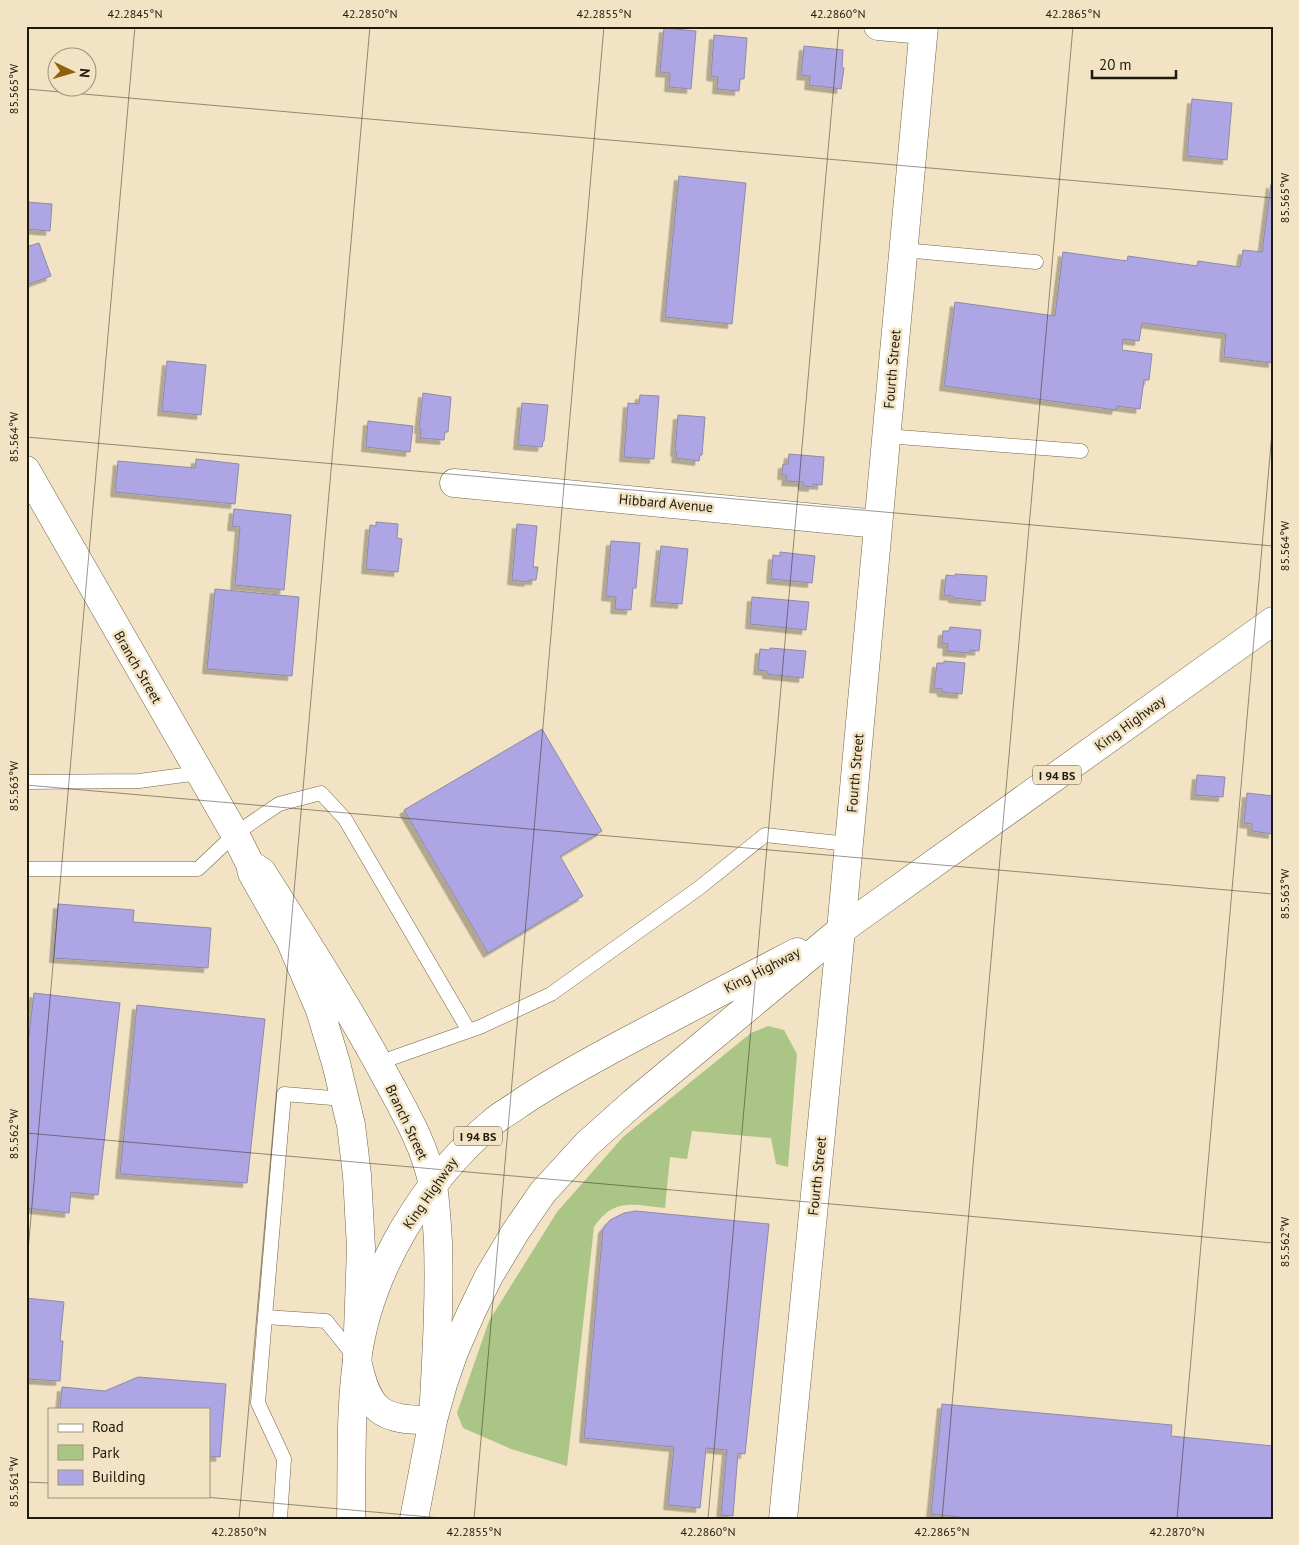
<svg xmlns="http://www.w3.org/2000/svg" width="1299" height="1545" viewBox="0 0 1299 1545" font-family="'PT Sans',sans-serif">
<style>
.green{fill:#abc587}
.building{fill:#aea6e4;stroke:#8d8aa8;filter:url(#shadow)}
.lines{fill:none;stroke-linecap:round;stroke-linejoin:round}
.service-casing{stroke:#73664a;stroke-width:15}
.minor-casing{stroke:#73664a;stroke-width:29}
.tertiary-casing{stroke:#73664a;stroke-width:29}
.primary-casing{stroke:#73664a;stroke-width:29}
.service{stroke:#fff;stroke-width:14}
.minor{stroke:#fff;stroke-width:28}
.tertiary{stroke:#fff;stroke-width:28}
.primary{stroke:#fff;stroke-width:28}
.ticks{fill:none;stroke:#1f1a0e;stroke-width:1;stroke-opacity:0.45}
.labels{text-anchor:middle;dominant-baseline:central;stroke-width:5;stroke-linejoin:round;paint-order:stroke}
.shield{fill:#f1e3c3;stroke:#5e5644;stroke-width:1}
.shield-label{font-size:12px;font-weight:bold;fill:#1f1a0e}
.street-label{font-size:14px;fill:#1f1a0e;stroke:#f1e3c3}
.neatline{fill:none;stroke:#1f1a0e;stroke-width:2}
.ticks-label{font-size:12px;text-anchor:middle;fill:#1f1a0e}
</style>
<defs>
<filter id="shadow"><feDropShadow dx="-4.5" dy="4.5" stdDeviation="0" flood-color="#0004"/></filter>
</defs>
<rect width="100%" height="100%" fill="#f1e3c3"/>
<path class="green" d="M768 1026 784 1030 797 1054 788 1167 776 1164 771 1138 692 1131 687 1159 670 1157 665 1208C634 1205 614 1197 594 1227L567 1466 511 1449 463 1428 457 1413 489 1321 557 1212 623 1137 751 1033Z"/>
<path class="building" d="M664 28 696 31 691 89 669 87 670 73 660 72Z
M714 35 747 38 744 79H740L739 91 717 89 718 77 711 76Z
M804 46 843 50 842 67 844 68 841 89 809 85 810 76 801 75Z
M1192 99 1232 103 1227 160 1187 156Z
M679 176 746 183 732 324 665 317Z
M1271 184H1273V363L1224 357 1226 334 1142 323 1139 341 1123 339 1122 350 1152 354 1149 380H1144L1140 409 1117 406 1116 410 944 386 955 302 1055 316 1063 252 1127 261 1128 256 1197 266 1198 261 1240 267 1243 250 1262 252Z
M26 202 52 204 50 231 26 229Z
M39 243 51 276 26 285V247Z
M167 361 206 365 201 415 162 411Z
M423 393 451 397 448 432H445L444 440 420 438 421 429H419Z
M640 395 659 396 654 459 624 457 628 403 639 404Z
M522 403 548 405 544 441H543L542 447 518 445Z
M678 415 705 417 702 455H700L699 461 676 458 677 452H675Z
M368 421 413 426 410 452 366 447Z
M789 454 824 457 822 485 813 484V487L803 486V482L786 481 787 475H782L783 464H788Z
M196 459 239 464 235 504 115 492 118 461 195 468Z
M234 509 291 515 284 590 235 585 240 527 232 526Z
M376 522 398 524 397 538 402 539 398 572 366 569 370 525 376 526Z
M517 524 537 526 533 567H538L536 580H529L528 582 512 580Z
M611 541 640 543 636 588H633L631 610 615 609 616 597 606 596Z
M661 546 688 549 682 604 655 602Z
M780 552 815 556 812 583 771 579 773 555 780 556Z
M955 574 987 576 985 601 953 598V596L944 595 946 575 955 576Z
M215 589 299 597 292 676 207 669Z
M752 597 809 602 806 630 750 624Z
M950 627 981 630 979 651 970 650V653L947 651 948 644 942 643 943 631H949Z
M770 648 806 651 803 678 767 674V671L758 670 760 649 769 650Z
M944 661 965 663 962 694 942 692V689L934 688 937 663H944Z
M542 729 602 831 560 856 583 896 488 953 404 810Z
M1197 775 1225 777 1223 797 1195 795Z
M1247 793 1273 796V834L1252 831V824L1244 823Z
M58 904 134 910 133 922 211 928 208 968 54 958Z
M34 993 120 1003 98 1195 71 1192 69 1213 26 1208V1060Z
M137 1005 265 1019 247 1183 120 1174Z
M636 1211 769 1224 745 1454 738 1453 733 1516 721 1515 727 1450 706 1448 700 1508 668 1505 674 1447 584 1438 603 1229 610 1220 624 1213Z
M26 1298 64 1302 60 1341H63L60 1381 26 1379Z
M138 1377 226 1384 220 1457 209 1456V1409H60L62 1387 105 1391Z
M942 1404 1172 1425 1171 1436 1273 1446V1519H978L931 1514Z"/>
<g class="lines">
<defs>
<path id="service" d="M903 250 1036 262
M886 436 1081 451
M26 782 139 781 199 773
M26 869H198L235 834 279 804 321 793 345 819 469 1031
M378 1063 480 1027 551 994 699 888 765 835 848 844
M344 1099 284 1094 265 1317 326 1321 355 1357
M265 1317 258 1403 284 1459 280 1519"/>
<path id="minor" d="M878 26 923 30
M454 483 878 524
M783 1519 841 930 924 26"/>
<path id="tertiary" d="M26 470 235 834 250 864 252 873 290 940 320 1010 336 1063 351 1125 357 1175 361 1248 357 1360C368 1411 380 1421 433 1420 436 1361 440 1302 438 1243 437 1224 436 1205 433 1186 426 1148 405 1112 387 1079 349 1008 305 940 262 872L250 864"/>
<path id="primary" d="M351 1519C352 1466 350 1413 357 1361 368 1271 425 1179 493 1122 501 1115 511 1110 519 1104 551 1082 585 1064 618 1046 678 1014 737 983 797 952
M414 1519 433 1420 443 1384 454 1352 471 1313 489 1276 516 1231 543 1192 587 1144 634 1102 841 930 1273 621"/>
</defs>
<use href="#service" class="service-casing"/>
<use href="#minor" class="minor-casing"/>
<use href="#tertiary" class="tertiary-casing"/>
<use href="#primary" class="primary-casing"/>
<use href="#service" class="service"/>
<use href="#minor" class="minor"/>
<use href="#tertiary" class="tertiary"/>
<use href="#primary" class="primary"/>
</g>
<path class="ticks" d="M26 89 1273 198M26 437 1273 546M26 785 1273 894M26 1133 1273 1243M26 1274 135 26M26 1482 49 1483M194 1496 452 1519M239 1519 370 26M474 1519 604 26M708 1519 839 26M942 1519 1073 26M1177 1519 1273 421"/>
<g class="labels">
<g class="shield">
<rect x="1033" y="765.5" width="48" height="19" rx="4"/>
<rect x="454" y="1126.5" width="48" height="19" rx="4"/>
</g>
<g class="shield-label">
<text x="1057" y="775">I 94 BS</text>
<text x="478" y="1136">I 94 BS</text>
</g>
<g class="street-label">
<text transform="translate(892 369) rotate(-85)">Fourth Street</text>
<text transform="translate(666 503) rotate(5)">Hibbard Avenue</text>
<text transform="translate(138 667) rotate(60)">Branch Street</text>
<text transform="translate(1130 723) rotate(-36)">King Highway</text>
<text transform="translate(855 773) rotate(-85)">Fourth Street</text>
<text transform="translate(762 970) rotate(-27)">King Highway</text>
<text transform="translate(407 1122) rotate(65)">Branch Street</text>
<text transform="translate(817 1176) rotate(-84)">Fourth Street</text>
<text transform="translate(430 1193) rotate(-55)">King Highway</text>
</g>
</g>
<rect width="1299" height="1545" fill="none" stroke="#f1e3c3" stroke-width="55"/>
<rect x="48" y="1408" width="162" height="90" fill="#f1e3c3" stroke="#9d937b"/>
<rect x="58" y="1424" width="25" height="8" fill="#ffffff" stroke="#9d937b"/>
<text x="92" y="1432" font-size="15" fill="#1f1a0e">Road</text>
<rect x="58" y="1445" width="25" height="15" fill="#abc587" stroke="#9d937b"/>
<text x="92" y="1458" font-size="15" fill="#1f1a0e">Park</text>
<rect x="58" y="1470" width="25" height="15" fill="#aea6e4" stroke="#9d937b"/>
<text x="92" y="1482" font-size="15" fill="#1f1a0e">Building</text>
<g transform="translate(72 72) rotate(95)"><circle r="24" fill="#f1e3c3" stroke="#9d937b"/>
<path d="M0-4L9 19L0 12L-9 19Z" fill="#90600b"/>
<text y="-8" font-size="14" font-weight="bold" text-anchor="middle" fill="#1f1a0e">N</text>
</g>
<path d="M1092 70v8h84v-8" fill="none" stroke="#1f1a0e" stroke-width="2.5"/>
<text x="1099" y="70" font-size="15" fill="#1f1a0e" stroke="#f1e3c3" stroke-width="4" paint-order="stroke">20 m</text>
<rect x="28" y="28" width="1244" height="1490" class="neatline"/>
<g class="ticks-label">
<text x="135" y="18">42.2845°N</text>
<text x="370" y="18">42.2850°N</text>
<text x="604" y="18">42.2855°N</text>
<text x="838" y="18">42.2860°N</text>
<text x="1073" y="18">42.2865°N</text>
<text transform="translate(14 89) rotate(-90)" y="4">85.565°W</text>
<text transform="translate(1285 198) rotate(-90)" y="4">85.565°W</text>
<text transform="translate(14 437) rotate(-90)" y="4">85.564°W</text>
<text transform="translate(1285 546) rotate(-90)" y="4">85.564°W</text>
<text transform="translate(14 786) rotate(-90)" y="4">85.563°W</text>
<text transform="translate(1285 894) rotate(-90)" y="4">85.563°W</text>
<text transform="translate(14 1134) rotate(-90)" y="4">85.562°W</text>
<text transform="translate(1285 1242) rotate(-90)" y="4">85.562°W</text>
<text transform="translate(14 1482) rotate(-90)" y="4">85.561°W</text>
<text x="239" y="1536">42.2850°N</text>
<text x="474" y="1536">42.2855°N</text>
<text x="708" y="1536">42.2860°N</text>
<text x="942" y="1536">42.2865°N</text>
<text x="1177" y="1536">42.2870°N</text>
</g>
</svg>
